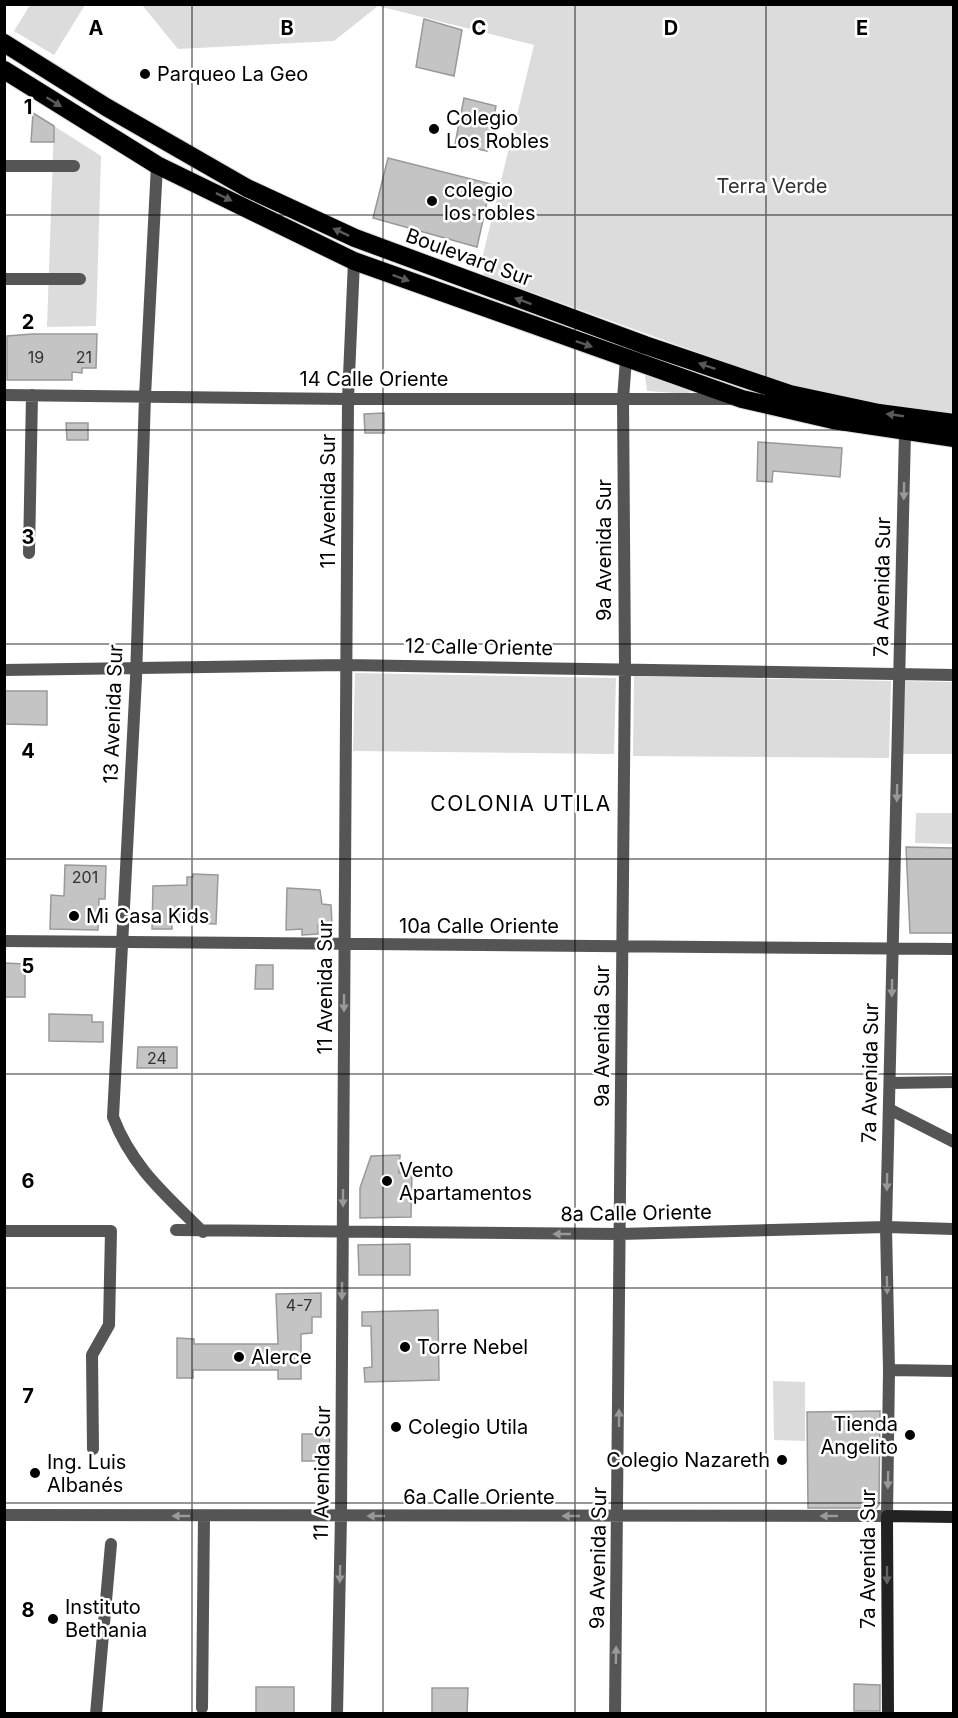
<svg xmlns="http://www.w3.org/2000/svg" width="958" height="1718" viewBox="0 0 958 1718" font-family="Inter,sans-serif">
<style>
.green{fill:#dcdcdc}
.building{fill:#c4c4c4;stroke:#999;stroke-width:1.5}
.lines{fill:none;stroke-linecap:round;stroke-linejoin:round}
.highway-casing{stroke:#dbdbdb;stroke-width:20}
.street{stroke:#555;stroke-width:12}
.secondary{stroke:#222;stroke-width:12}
.highway{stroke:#000;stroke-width:18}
.oneway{fill:#595959}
.oneway2{fill:#999}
.oneway3{fill:#646464}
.grid{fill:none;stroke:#000;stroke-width:1.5;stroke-opacity:0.55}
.poi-dot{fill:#000;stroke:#fff;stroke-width:2}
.labels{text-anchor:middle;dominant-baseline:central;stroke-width:5;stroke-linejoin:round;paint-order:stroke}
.number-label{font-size:16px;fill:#313131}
.poi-label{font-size:20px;fill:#000;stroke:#fff;text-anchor:start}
.park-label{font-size:20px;fill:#333;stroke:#fff}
.street-label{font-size:20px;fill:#000;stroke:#fff}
.neighbourhood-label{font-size:21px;letter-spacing:1.5px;fill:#000;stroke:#fff}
.grid-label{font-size:20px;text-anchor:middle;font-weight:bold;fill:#000;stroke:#fff;stroke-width:5;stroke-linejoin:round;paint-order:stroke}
</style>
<rect width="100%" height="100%" fill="#fff"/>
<path class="green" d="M30 5H85L54 55 14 31Z
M142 5H953V420L791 386 484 275 481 263 534 45 378 6 334 41 178 49Z
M54 126 101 156 96 326 47 327Z
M644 369 690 387 689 394 647 391Z
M355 673 616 678 614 754 353 751Z
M634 676 891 681 889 758 633 756Z
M903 681 953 682V754H902Z
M916 813H953V844L915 843Z
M773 1381 805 1382V1441L774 1440Z"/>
<path class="building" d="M424 19 462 30 454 76 416 67Z
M464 98 496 106 487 151 455 144Z
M33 113 54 126V142H31Z
M388 158 491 184 477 247 373 218Z
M32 334H97L96 368H82V373L72 372V380H7V336Z
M384 413V433H365L364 414Z
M66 423H88V440H67Z
M758 442 842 448 840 477 773 471 772 482 757 481Z
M4 691H47V725L4 724Z
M906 847 954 848V933H910Z
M65 865 106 866 105 899H99L98 930 50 929 51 895 64 896Z
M193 874 218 875 216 924 172 922V929H152L153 886 187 885V877H193Z
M287 888 320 890 322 904 331 905 332 924 318 925V934L302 935V929L286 930Z
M4 963 25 964V997H4Z
M256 965H273V989H255Z
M49 1014 92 1015V1022H103V1042L49 1041Z
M138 1047H177V1068H137Z
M400 1155 399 1173 412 1172 411 1217 360 1218V1188L371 1156Z
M410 1244V1275H359L358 1245Z
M321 1293V1317H312V1333L301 1334V1379H278V1370H193V1378H177V1338L194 1339V1344H278L276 1294Z
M438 1310 439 1380 365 1382 364 1368 372 1367 371 1326H362V1312Z
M880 1411 879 1505 876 1508H808L807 1412Z
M302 1434H329L330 1448H325V1455H320V1461H302Z
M854 1684 880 1685V1711H854Z
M256 1687H294V1713H256Z
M432 1688H468L467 1713H432Z"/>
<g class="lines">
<defs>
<path id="highway" d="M4 43 106 107 247 188 355 238 645 345 790 394 879 413 954 423
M4 70 157 165 354 261 742 399 833 420 954 438"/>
</defs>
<use href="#highway" class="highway-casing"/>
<path class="street" d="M157 165 145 396 136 678 113 1117C132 1167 166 1195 203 1232
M4 166H74
M4 279H80
M4 395 348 399H729
M29 553 32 395
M4 670 346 665 954 675
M4 941 954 949
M890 1083 954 1082
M889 1109 954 1142
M176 1230 620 1234 886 1227 954 1229
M4 1231H111L109 1325 92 1355 93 1449
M889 1370 954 1371
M4 1515 887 1516 889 1370 886 1227 905 433
M202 1708 204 1516
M96 1714 111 1544
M337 1714 341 1516 348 399 354 261
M615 1714 625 668 623 399 626 359"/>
<path class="secondary" d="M888 1714 887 1516 954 1517"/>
<use href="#highway" class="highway"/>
</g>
<defs><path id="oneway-solid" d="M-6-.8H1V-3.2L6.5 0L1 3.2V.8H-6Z" transform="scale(1.5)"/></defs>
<g class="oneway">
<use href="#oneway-solid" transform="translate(54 102) rotate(32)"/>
<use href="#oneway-solid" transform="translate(224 197) rotate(26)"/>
<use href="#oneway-solid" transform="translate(341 232) rotate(-155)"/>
<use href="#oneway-solid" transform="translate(401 278) rotate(20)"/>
<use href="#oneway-solid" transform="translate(523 301) rotate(-160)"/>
<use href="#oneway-solid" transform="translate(584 344) rotate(19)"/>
<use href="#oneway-solid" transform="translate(707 366) rotate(-161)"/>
<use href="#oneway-solid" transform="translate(895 415) rotate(-172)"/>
</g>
<g class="oneway2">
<use href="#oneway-solid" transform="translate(904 491) rotate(91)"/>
<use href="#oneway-solid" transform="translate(897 793) rotate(91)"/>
<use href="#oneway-solid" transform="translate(892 988) rotate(91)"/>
<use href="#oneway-solid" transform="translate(344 1003) rotate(90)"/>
<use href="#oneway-solid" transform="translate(887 1182) rotate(91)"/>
<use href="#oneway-solid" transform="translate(343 1198) rotate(90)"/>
<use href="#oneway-solid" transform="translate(562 1234) rotate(-180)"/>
<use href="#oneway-solid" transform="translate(887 1285) rotate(89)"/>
<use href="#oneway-solid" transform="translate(342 1291) rotate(90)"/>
<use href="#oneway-solid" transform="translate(619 1418) rotate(-90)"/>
<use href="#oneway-solid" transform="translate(888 1480) rotate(91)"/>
<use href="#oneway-solid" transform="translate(181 1516) rotate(-180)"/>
<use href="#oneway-solid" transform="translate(376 1516) rotate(-180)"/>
<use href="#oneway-solid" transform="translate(571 1516) rotate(-180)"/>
<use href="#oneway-solid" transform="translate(829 1516) rotate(-180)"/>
<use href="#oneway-solid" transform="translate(340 1574) rotate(91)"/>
<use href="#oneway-solid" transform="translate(616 1655) rotate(-89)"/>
</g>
<use class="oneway3" href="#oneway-solid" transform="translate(887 1575) rotate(90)"/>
<path class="grid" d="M192 4V1714M383 4V1714M575 4V1714M766 4V1714M4 215H954M4 430H954M4 644H954M4 859H954M4 1074H954M4 1288H954M4 1503H954"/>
<g class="poi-dot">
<circle cx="145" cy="74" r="6"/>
<circle cx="434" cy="129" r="6"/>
<circle cx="432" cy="201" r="6"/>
<circle cx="74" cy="916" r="6"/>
<circle cx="387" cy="1181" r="6"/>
<circle cx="405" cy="1347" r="6"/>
<circle cx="239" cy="1357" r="6"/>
<circle cx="396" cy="1427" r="6"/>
<circle cx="910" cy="1435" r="6"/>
<circle cx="782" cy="1460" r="6"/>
<circle cx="35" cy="1473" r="6"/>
<circle cx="53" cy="1619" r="6"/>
</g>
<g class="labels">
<g class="number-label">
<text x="36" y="357">19</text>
<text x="84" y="357">21</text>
<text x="85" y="877">201</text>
<text x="157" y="1058">24</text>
<text x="299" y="1305">4-7</text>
</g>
<g class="poi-label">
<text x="157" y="74">Parqueo La Geo</text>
<text x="446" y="118">Colegio<tspan x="446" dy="23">Los Robles</tspan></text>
<text x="444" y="190">colegio<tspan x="444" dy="23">los robles</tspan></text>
<text x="86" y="916">Mi Casa Kids</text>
<text x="399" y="1170">Vento<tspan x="399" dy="23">Apartamentos</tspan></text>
<text x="417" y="1347">Torre Nebel</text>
<text x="251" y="1357">Alerce</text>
<text x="898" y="1424" text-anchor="end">Tienda<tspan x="898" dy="23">Angelito</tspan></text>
<text x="408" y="1427">Colegio Utila</text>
<text x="770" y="1460" text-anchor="end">Colegio Nazareth</text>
<text x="47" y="1462">Ing. Luis<tspan x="47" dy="23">Albanés</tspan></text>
<text x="65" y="1607">Instituto<tspan x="65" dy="23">Bethania</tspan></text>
</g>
<g class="park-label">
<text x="772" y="186">Terra Verde</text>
</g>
<g class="street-label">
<text transform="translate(469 257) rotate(20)">Boulevard Sur</text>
<text x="374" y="379">14 Calle Oriente</text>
<text transform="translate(328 501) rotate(-90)">11 Avenida Sur</text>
<text transform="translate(604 550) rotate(-90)">9a Avenida Sur</text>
<text transform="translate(882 587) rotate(-89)">7a Avenida Sur</text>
<text transform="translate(479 647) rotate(1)">12 Calle Oriente</text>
<text transform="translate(113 714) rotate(-88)">13 Avenida Sur</text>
<text x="479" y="926">10a Calle Oriente</text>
<text transform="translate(325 987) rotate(-90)">11 Avenida Sur</text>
<text transform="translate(602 1036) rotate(-90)">9a Avenida Sur</text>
<text transform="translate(870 1073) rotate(-89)">7a Avenida Sur</text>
<text transform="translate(636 1213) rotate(-1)">8a Calle Oriente</text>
<text transform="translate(322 1473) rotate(-89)">11 Avenida Sur</text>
<text x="479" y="1497">6a Calle Oriente</text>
<text transform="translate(598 1558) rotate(-89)">9a Avenida Sur</text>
<text transform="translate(868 1559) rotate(-90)">7a Avenida Sur</text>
</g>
<g class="neighbourhood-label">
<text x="521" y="803">COLONIA UTILA</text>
</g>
</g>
<g class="grid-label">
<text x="96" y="35">A</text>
<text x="287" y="35">B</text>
<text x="479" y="35">C</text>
<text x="671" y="35">D</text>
<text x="862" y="35">E</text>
<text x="28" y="114">1</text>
<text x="28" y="329">2</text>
<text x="28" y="544">3</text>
<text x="28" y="758">4</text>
<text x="28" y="973">5</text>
<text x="28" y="1188">6</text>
<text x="28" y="1403">7</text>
<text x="28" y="1617">8</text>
</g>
<rect width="958" height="1718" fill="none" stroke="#000000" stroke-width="12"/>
</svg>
